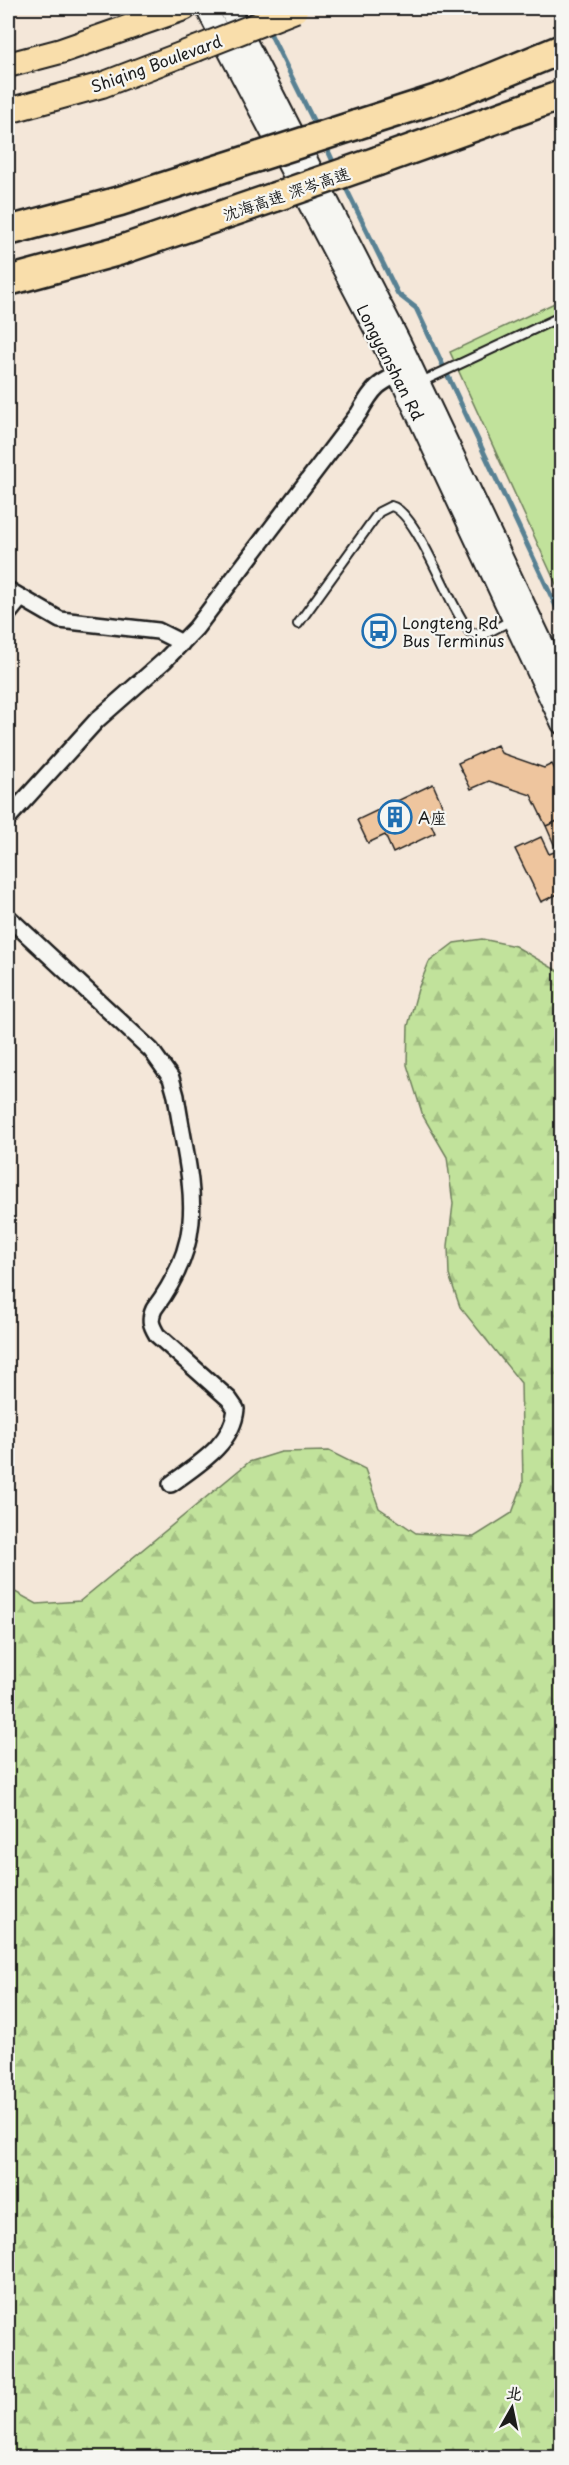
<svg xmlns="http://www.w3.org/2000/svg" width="569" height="2465" viewBox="0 0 569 2465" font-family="'Playpen Sans','LXGW WenKai TC',sans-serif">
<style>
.green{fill:#c1e29b;stroke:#6e7f5c;stroke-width:1.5}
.forest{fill:url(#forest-firs);stroke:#6e7f5c;stroke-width:1.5}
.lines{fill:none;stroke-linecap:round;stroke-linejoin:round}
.stream{stroke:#598193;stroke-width:5}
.building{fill:#eec59e;stroke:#1c1c1c;stroke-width:1.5}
.service-casing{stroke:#1c1c1c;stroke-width:12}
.minor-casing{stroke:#1c1c1c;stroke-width:20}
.tertiary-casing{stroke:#1c1c1c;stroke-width:24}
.primary-casing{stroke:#1c1c1c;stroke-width:28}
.motorway-casing{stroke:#1c1c1c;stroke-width:33}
.service{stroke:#f6f6f2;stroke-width:8}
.minor{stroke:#f6f6f2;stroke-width:15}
.tertiary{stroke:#f6f6f2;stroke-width:20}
.primary{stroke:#f9deab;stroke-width:24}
.motorway{stroke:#f9deab;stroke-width:28}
.primary-bridge-casing{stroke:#1c1c1c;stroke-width:28;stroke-linecap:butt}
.motorway-bridge-casing{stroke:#1c1c1c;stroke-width:33;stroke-linecap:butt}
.primary-bridge{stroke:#f9deab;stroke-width:24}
.motorway-bridge{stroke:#f9deab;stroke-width:28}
.labels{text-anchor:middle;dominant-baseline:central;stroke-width:4.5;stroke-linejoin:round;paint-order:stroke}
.street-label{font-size:16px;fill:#1c1c1c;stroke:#f6f6f2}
.poi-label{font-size:16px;fill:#1c1c1c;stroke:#f6f6f2;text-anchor:start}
</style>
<defs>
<pattern id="forest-firs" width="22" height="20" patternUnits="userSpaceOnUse" patternTransform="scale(1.5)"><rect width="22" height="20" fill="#c1e29b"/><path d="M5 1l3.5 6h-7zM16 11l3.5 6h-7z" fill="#a5c185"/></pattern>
</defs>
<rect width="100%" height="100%" fill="#f4e7d9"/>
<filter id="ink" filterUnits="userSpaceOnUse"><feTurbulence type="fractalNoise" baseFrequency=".0167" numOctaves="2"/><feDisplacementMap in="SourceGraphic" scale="12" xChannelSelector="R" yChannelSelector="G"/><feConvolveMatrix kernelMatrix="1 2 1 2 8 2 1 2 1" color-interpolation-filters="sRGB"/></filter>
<g filter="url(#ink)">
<path class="green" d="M561 300V595L450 352Z"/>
<path class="forest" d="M482 939 515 946 561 973V2457H8V1588L37 1604 80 1601 249 1462 281 1452 329 1451 365 1469 379 1508 416 1533 474 1537 512 1513 523 1483 521 1383 460 1307 449 1275 448 1246 453 1204 447 1157 423 1116 407 1065 408 1026 418 989 429 962 454 943Z"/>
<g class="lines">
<path class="stream" d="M257 8 262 18
M268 29 317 128
M325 144 335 166
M343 182 398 294 416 308 562 619"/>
</g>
<path class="building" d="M497 745 501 753 544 768 552 764 562 783V819L546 826 531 795 489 781 471 789 458 763Z
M433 784 443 807 427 815 435 833 393 853 385 835 368 843 357 820Z
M562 819V871L558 873 562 880V892L541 902 515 849 541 837 549 854 557 851 546 826Z"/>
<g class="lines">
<defs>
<path id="service" d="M419 383 562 316
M298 624 379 512 391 506C418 512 450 611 471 633L485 634 512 620"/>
<path id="minor" d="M8 590 60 620 158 631 182 643
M8 614 21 598
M8 818 97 720 164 661 196 628 359 413C374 386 378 383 407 370
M8 917 151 1050 171 1078 176 1096C189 1183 212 1232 154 1309 149 1320 151 1325 157 1335L229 1399 236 1409C233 1444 197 1465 171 1484"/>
<path id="tertiary" d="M206 8 398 374 562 724
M229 8 400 342 562 684"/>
<path id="primary" d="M8 65 61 51 184 8
M8 111 102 85 196 49"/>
<path id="motorway" d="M356 125 450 95 562 49
M378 161 562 95
M8 231 120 201 257 157
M8 281 118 251 275 197"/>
</defs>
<use href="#service" class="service-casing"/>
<use href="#minor" class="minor-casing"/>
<use href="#tertiary" class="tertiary-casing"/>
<use href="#primary" class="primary-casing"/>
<use href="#motorway" class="motorway-casing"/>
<use href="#service" class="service"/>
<use href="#minor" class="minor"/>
<use href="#tertiary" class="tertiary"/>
<use href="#primary" class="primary"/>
<use href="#motorway" class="motorway"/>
<defs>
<path id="primary-bridge" d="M196 49 295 10"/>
<path id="motorway-bridge" d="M257 157 356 125
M275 197 378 161"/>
</defs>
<use href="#primary-bridge" class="primary-bridge-casing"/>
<use href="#motorway-bridge" class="motorway-bridge-casing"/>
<use href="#primary-bridge" class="primary-bridge"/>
<use href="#motorway-bridge" class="motorway-bridge"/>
</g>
</g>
<defs>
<symbol id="bus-ring" viewBox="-11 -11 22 22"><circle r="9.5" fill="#f6f6f2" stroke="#1f6fb2" stroke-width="1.5"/><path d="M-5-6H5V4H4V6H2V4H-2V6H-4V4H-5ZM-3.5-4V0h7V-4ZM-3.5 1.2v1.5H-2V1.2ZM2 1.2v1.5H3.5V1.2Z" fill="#1f6fb2"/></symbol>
<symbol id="building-ring" viewBox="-11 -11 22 22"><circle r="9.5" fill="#f6f6f2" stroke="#1f6fb2" stroke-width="1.5"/><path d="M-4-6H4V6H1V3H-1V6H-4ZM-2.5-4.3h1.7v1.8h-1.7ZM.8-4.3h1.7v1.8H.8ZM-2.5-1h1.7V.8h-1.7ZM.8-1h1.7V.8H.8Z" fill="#1f6fb2"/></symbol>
</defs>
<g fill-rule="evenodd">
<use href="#bus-ring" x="360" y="612" width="38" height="38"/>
<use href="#building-ring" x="376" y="798" width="38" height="38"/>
</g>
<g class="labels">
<g class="street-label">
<text transform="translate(156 63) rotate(-20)">Shiqing Boulevard</text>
<text transform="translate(286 193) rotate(-19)">沈海高速 深岑高速</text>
<text transform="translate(391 362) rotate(63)">Longyanshan Rd</text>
</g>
<g class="poi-label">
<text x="402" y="622">Longteng Rd<tspan x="402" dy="18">Bus Terminus</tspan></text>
<text x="418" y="817">A座</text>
</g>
</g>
<rect width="569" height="2465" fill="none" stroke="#f6f6f2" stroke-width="30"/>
<rect x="15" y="15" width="539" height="2435" fill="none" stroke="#1c1c1c" stroke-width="2" filter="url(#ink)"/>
<g transform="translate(512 2408) rotate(9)" stroke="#f6f6f2" stroke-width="4.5" paint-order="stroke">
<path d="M0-4.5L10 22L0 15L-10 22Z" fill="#1c1c1c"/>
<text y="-9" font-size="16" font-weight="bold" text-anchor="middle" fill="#1c1c1c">北</text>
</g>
</svg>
